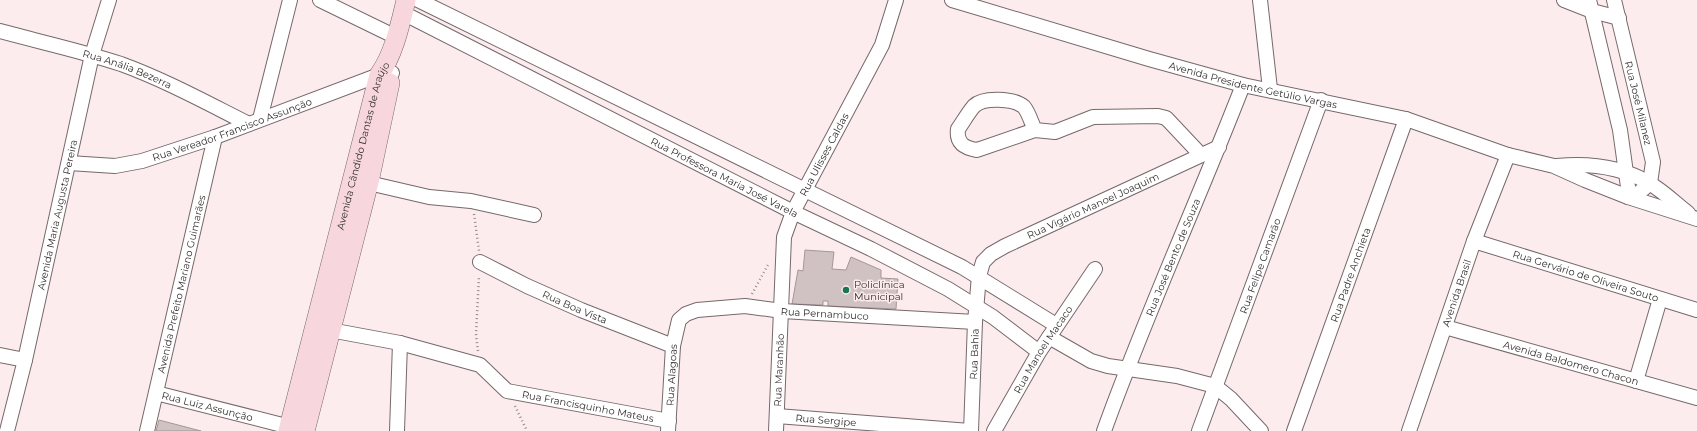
<svg xmlns="http://www.w3.org/2000/svg" width="1697" height="431" viewBox="0 0 1697 431" font-family="Montserrat,sans-serif">
<style>
.building{fill:#d0c1c3;stroke:#a59799}
.lines{fill:none;stroke-linecap:round;stroke-linejoin:round}
.street-casing{stroke:#76696a;stroke-width:16}
.secondary-casing{stroke:#76696a;stroke-width:20}
.path{stroke:#958a8b;stroke-width:2.5;stroke-dasharray:1 3;stroke-linecap:butt}
.street{stroke:#fff;stroke-width:14}
.secondary{stroke:#f7d7dd;stroke-width:19}
.poi-dot{fill:#19774d;stroke:#fcecee;stroke-width:1.5}
.labels{text-anchor:middle;dominant-baseline:central;stroke-width:3;stroke-linejoin:round;paint-order:stroke}
.street-label{font-size:10px;fill:#342e2f;stroke:#fcecee}
.poi-label{font-size:10px;fill:#342e2f;stroke:#fcecee;text-anchor:start}
</style>
<rect width="100%" height="100%" fill="#fcecee"/>
<path class="building" d="M805 250 834 252 832 269 846 270 851 257 881 270V278L898 279 896 309 828 306V301H823V305L792 304 798 270 803 271Z
M159 420 201 431H156Z"/>
<g class="lines">
<defs>
<g id="street">
<path d="M320 0 396 37"/>
<path d="M418 0 962 267 1056 325"/>
<path id="s1" d="M952 0 1149 59 1243 85 1406 119 1508 155 1554 166 1585 180 1628 197 1697 219"/>
<path d="M1260 0 1270 89"/>
<path d="M1564 0 1592 11 1619 18"/>
<path d="M1589 0 1620 130 1628 187V197"/>
<path id="s2" d="M1614 0 1653 162 1650 183 1633 198"/>
<path id="s3" d="M403 13 793 212 871 249 948 289 993 317 1039 352"/>
<path id="s4" d="M0 31C40 42 82 51 121 64 165 80 207 103 249 124"/>
<path d="M260 119 290 0"/>
<path d="M1035 130C1031 122 1029 113 1024 107 1014 98 983 97 974 106 968 113 963 122 958 129 956 144 965 148 977 150L1035 130 1055 132 1093 117 1158 116 1166 118 1169 121 1201 155"/>
<path id="s5" d="M69 163 115 166 142 161 215 137 379 75 392 73"/>
<path d="M1557 166C1589 163 1620 166 1649 183 1663 191 1675 203 1688 213"/>
<path d="M360 181 429 197 471 201 534 215"/>
<path id="s6" d="M1474 241 1697 310"/>
<path id="s7" d="M480 262 527 286 581 310 673 346"/>
<path id="s8" d="M1445 327 1697 398"/>
<path id="s9" d="M330 330 400 343 480 365 507 391 669 421"/>
<path d="M1049 337 1091 361 1108 366 1177 376 1215 386 1231 399 1261 431"/>
<path d="M0 355 25 360"/>
<path d="M1636 381 1660 299"/>
<path id="s10" d="M156 393 298 429"/>
<path id="s11" d="M777 416 970 431"/>
<path id="s12" d="M7 431 25 360 92 55 109 0"/>
<path id="s13" d="M147 431 215 137"/>
<path d="M397 431 400 343"/>
<path id="s14" d="M668 431 673 346 679 320 686 314 697 310 745 306 782 311 975 322"/>
<path id="s15" d="M776 431 784 237 793 212 882 45 896 0"/>
<path id="s16" d="M971 431 975 322 979 276 983 262 991 254 1005 246 1219 147"/>
<path id="s17" d="M994 431 1039 352 1095 269"/>
<path id="s18" d="M1104 431C1146 314 1198 201 1243 85"/>
<path id="s19" d="M1199 431 1321 100"/>
<path id="s20" d="M1294 431 1406 119"/>
<path id="s21" d="M1409 431 1474 241 1508 155"/>
</g>
<g id="secondary">
<path id="s22" d="M288 431 379 75C394 54 400 25 406 0"/>
<path d="M305 431 369 182 390 83"/>
</g>
</defs>
<use href="#street" class="street-casing"/>
<use href="#secondary" class="secondary-casing"/>
<path class="path" d="M474 214 479 251
M752 294 769 263
M478 351 476 334 479 276
M515 406 527 431"/>
<use href="#street" class="street"/>
<use href="#secondary" class="secondary"/>
</g>
<circle class="poi-dot" cx="846" cy="290" r="4"/>
<g class="labels">
<g class="street-label">
<text stroke="none"><textPath href="#s4" startOffset="133">Rua Anália Bezerra</textPath></text>
<text stroke="none"><textPath href="#s1" startOffset="313">Avenida Presidente Getúlio Vargas</textPath></text>
<text stroke="none"><textPath href="#s2" startOffset="106">Rua José Milanez</textPath></text>
<text stroke="none"><textPath href="#s5" startOffset="169">Rua Vereador Francisco Assunção</textPath></text>
<text stroke="none"><textPath href="#s22" startOffset="295">Avenida Cândido Dantas de Araújo</textPath></text>
<text stroke="none"><textPath href="#s15" startOffset="286">Rua Ulisses Caldas</textPath></text>
<text stroke="none"><textPath href="#s3" startOffset="361">Rua Professora Maria José Varela</textPath></text>
<text stroke="none"><textPath href="#s16" startOffset="294">Rua Vigário Manoel Joaquim</textPath></text>
<text stroke="none"><textPath href="#s12" startOffset="222">Avenida Maria Augusta Pereira</textPath></text>
<text stroke="none"><textPath href="#s18" startOffset="187">Rua José Bento de Souza</textPath></text>
<text stroke="none"><textPath href="#s19" startOffset="176">Rua Felipe Camarão</textPath></text>
<text stroke="none"><textPath href="#s20" startOffset="166">Rua Padre Anchieta</textPath></text>
<text stroke="none"><textPath href="#s6" startOffset="117">Rua Gervário de Oliveira Souto</textPath></text>
<text stroke="none"><textPath href="#s13" startOffset="151">Avenida Prefeito Mariano Guimarães</textPath></text>
<text stroke="none"><textPath href="#s21" startOffset="146">Avenida Brasil</textPath></text>
<text stroke="none"><textPath href="#s7" startOffset="105">Rua Boa Vista</textPath></text>
<text stroke="none"><textPath href="#s14" startOffset="261">Rua Pernambuco</textPath></text>
<text stroke="none"><textPath href="#s17" startOffset="95">Rua Manoel Macaco</textPath></text>
<text stroke="none"><textPath href="#s16" startOffset="77">Rua Bahia</textPath></text>
<text stroke="none"><textPath href="#s8" startOffset="131">Avenida Baldomero Chacon</textPath></text>
<text stroke="none"><textPath href="#s15" startOffset="61">Rua Maranhão</textPath></text>
<text stroke="none"><textPath href="#s14" startOffset="56">Rua Alagoas</textPath></text>
<text stroke="none"><textPath href="#s10" startOffset="53">Rua Luiz Assunção</textPath></text>
<text stroke="none"><textPath href="#s9" startOffset="274">Rua Francisquinho Mateus</textPath></text>
<text stroke="none"><textPath href="#s11" startOffset="49">Rua Sergipe</textPath></text>
</g>
<g class="poi-label">
<text x="854" y="284">Policlínica<tspan x="854" dy="12">Municipal</tspan></text>
</g>
</g>
</svg>
